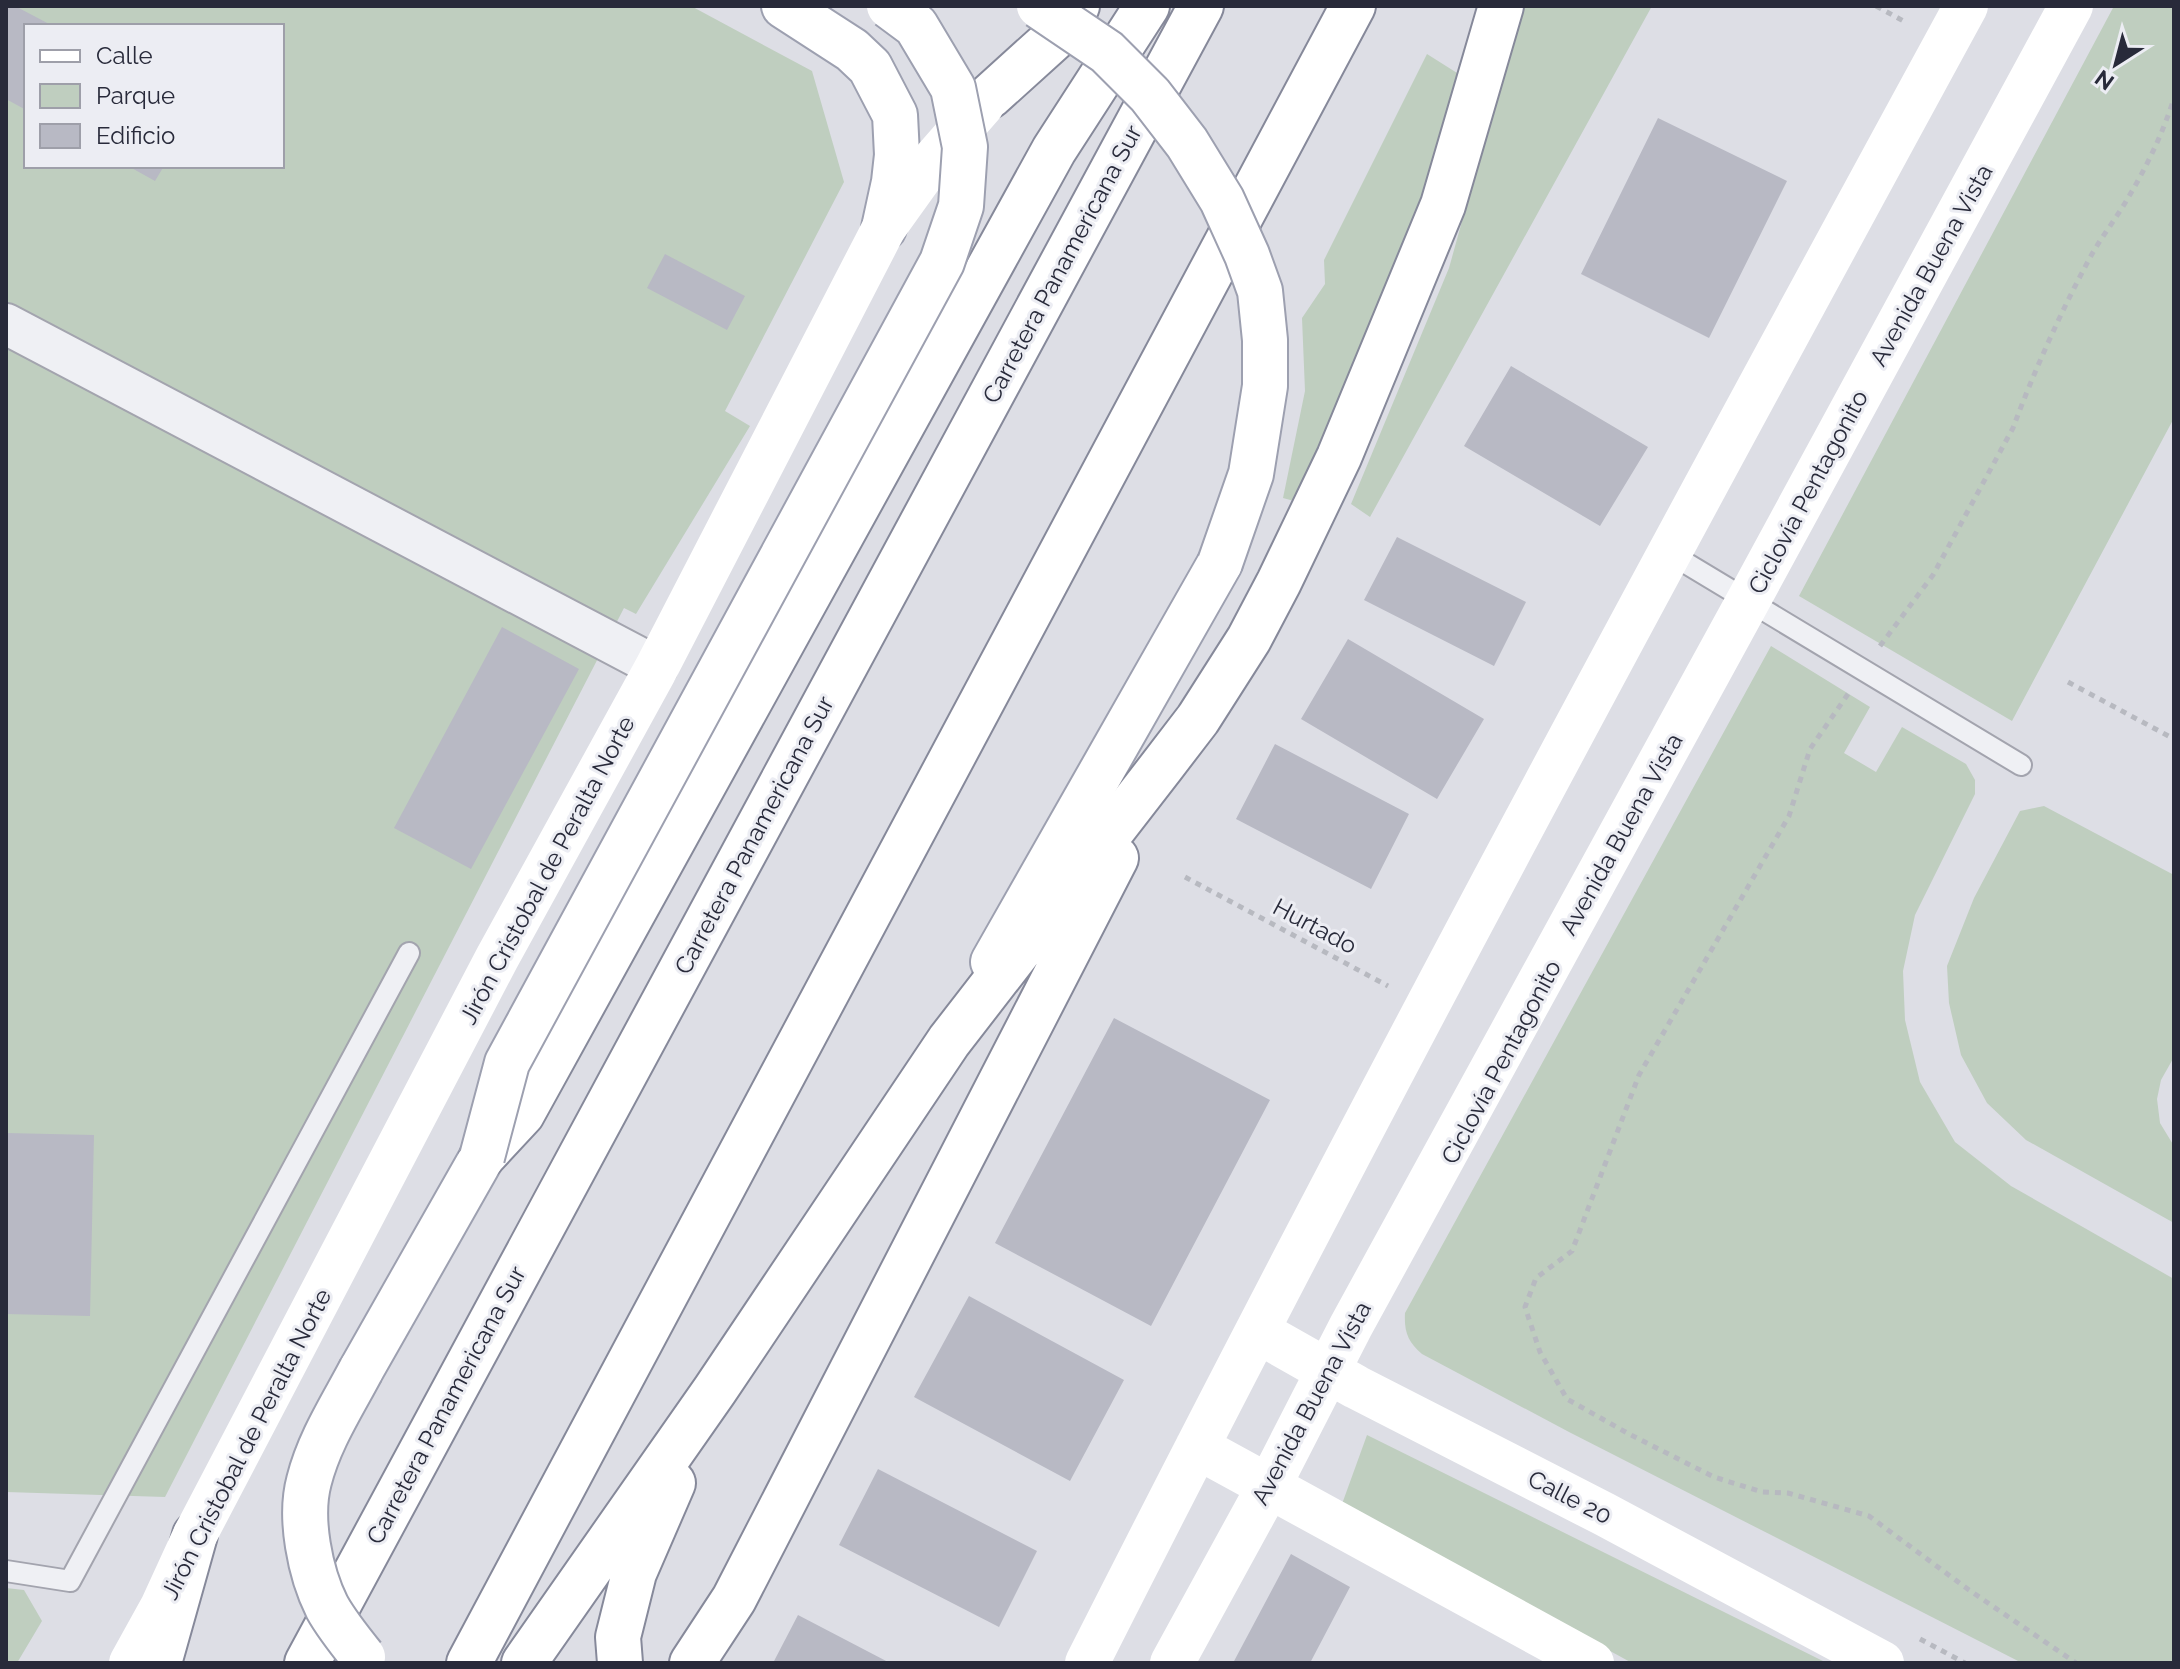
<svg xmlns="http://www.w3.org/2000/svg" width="2180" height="1669" viewBox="0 0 2180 1669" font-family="Raleway,sans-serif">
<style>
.green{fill:#bfcebf;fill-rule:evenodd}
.building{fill:#b8b9c4}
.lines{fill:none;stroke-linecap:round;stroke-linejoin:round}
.lane-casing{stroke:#a3a4ae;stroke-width:24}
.street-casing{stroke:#a3a4ae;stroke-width:44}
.primary-casing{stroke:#9da0b0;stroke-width:48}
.highway-casing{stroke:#86899a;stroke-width:48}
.path{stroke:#b7b9c0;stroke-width:5;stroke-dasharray:6 6;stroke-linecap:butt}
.lane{stroke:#eff0f4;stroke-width:20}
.street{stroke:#eff0f4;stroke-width:40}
.secondary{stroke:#fff;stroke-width:44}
.primary{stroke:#fff;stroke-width:44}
.highway{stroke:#fff;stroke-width:44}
.primary-bridge-casing{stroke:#9da0b0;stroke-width:48;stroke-linecap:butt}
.primary-bridge{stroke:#fff;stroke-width:44}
.labels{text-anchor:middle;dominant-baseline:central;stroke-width:6;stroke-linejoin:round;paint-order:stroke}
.street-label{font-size:24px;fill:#282a3a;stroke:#ecedf3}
</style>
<rect width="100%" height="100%" fill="#dddee5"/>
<path class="green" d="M6 6H691L812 71 844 182 725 411 750 426 636 614 624 608 165 1497 6 1492ZM26 26H282V166H26Z
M1522 6H1652L1370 517 1351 504 1449 268Z
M2114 6H2174V418L2012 721 1799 596Z
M1427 54 1465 78 1386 293 1294 501 1283 498 1305 391 1302 318 1325 284 1324 260Z
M1771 646 1870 707 1844 753 1876 772 1902 727 1966 764 1975 780V794L1915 915 1903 971 1905 1020 1920 1082 1955 1142 2011 1186 2174 1279V1663H2022L1569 1432 1422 1354C1408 1342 1404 1332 1405 1313Z
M2044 806 2174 875V1057L2161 1080 2157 1099 2160 1123 2174 1146V1223L2026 1140 1987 1103 1961 1055 1949 1003 1947 966 1974 898 2020 811Z
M1367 1435 1827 1663H1632L1342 1504Z
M6 1588 24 1590 42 1621 17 1663H6Z"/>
<path class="building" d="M6 6H15L53 26H26V110L6 99Z
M1658 118 1787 181 1709 338 1581 274Z
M128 166H164L155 181Z
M665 254 745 296 727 330 647 288Z
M1511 366 1648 447 1600 526 1464 446Z
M1397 537 1526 602 1494 666 1364 600Z
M502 627 579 669 471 869 394 828Z
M1348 639 1484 719 1437 799 1301 719Z
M1275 744 1409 814 1371 889 1236 819Z
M1114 1018 1270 1100 1151 1326 995 1243Z
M6 1133 94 1135 90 1316 6 1314Z
M969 1296 1124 1380 1070 1481 914 1397Z
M878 1469 1037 1551 999 1627 839 1545Z
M1291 1554 1350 1587 1310 1663H1233Z
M798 1615 890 1663H773Z"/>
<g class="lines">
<defs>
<path id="lane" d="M1669 553 2021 765
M6 1571 70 1581 409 953"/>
<path id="street" d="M6 324 657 667"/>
<path id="primary" d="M784 6 852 50 870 67 895 115 897 155 894 182 884 228
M993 962 1220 563
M361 1370 482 1157"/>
<path id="highway" d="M990 96 1052 40 1077 6
M482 1157 522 1114 1054 150 1147 6
M159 1663 195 1535
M307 1663 1201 6
M469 1663 1353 6
M524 1663 715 1390 949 1041 1162 766 1198 719 1249 639 1279 582 1339 457 1443 205 1501 6
M620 1663 618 1637 634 1573 673 1483
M692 1663 734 1599 1116 858"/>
</defs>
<use href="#lane" class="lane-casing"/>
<use href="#street" class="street-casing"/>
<use href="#primary" class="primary-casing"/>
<use href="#highway" class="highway-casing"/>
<path class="path" d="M1876 6 1907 23
M1880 646 1933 575 2013 428C2034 371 2063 307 2092 254 2103 235 2117 217 2128 198 2147 166 2163 133 2174 98
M2068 682 2174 739
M1848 694 1810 749 1789 816 1639 1075 1572 1251 1536 1278 1525 1307 1540 1352 1567 1399 1629 1434 1714 1477 1762 1492 1788 1493 1869 1516 1969 1590 2076 1663
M1185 877 1388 986
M1920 1639 1965 1663"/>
<use href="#lane" class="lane"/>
<use href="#street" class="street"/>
<path class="secondary" d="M1257 1331 1356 1387 1604 1514 1882 1663
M1197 1447 1592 1663
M131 1663 162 1607 195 1535 497 958 657 667 884 228 927 168 982 105
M1087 1663C1369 1105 1667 555 1966 6
M1172 1663 1269 1486 1351 1326 1748 601 2071 6"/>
<use href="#primary" class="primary"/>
<use href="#highway" class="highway"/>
<defs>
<path id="primary-bridge" d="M1039 6 1107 52 1150 95 1187 143 1222 200 1247 255 1260 291 1265 340V386L1251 474 1220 563
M482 1157 507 1063 942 262 961 206 965 147 953 88 916 26 889 6
M361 1370C342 1406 319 1441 309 1481 299 1518 310 1573 327 1607 337 1625 350 1641 363 1657"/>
</defs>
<use href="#primary-bridge" class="primary-bridge-casing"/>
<use href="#primary-bridge" class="primary-bridge"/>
</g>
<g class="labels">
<g class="street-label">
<text transform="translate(1062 264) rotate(-62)">Carretera Panamericana Sur</text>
<text transform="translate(1931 265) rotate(-61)">Avenida Buena Vista</text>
<text transform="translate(1808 492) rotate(-62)">Ciclovía Pentagonito</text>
<text transform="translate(1621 834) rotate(-61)">Avenida Buena Vista</text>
<text transform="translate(754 835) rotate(-62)">Carretera Panamericana Sur</text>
<text transform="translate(547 870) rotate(-62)">Jirón Cristobal de Peralta Norte</text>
<text transform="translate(1315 926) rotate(28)">Hurtado</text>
<text transform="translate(1501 1062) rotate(-62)">Ciclovía Pentagonito</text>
<text transform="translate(1311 1403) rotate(-62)">Avenida Buena Vista</text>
<text transform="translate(446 1405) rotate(-62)">Carretera Panamericana Sur</text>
<text transform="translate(246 1444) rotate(-63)">Jirón Cristobal de Peralta Norte</text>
<text transform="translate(1570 1497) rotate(27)">Calle 20</text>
</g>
</g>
<rect width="2180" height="1669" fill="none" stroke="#282a3a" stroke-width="16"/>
<rect x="24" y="24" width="260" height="144" fill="#ecedf3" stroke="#9e9fa9" stroke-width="2"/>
<rect x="40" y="50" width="40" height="12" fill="#ffffff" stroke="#9e9fa9" stroke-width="2"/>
<text x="96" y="64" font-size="24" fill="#282a3a">Calle</text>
<rect x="40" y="84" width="40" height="24" fill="#bfcebf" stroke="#9e9fa9" stroke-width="2"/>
<text x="96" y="104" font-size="24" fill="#282a3a">Parque</text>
<rect x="40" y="124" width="40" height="24" fill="#b8b9c4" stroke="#9e9fa9" stroke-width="2"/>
<text x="96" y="144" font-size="24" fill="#282a3a">Edificio</text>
<g transform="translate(2116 64) rotate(216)" stroke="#ecedf3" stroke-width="6" paint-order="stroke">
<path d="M0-6L14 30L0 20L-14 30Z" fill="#282a3a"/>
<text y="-12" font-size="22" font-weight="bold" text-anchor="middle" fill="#282a3a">N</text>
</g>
</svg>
